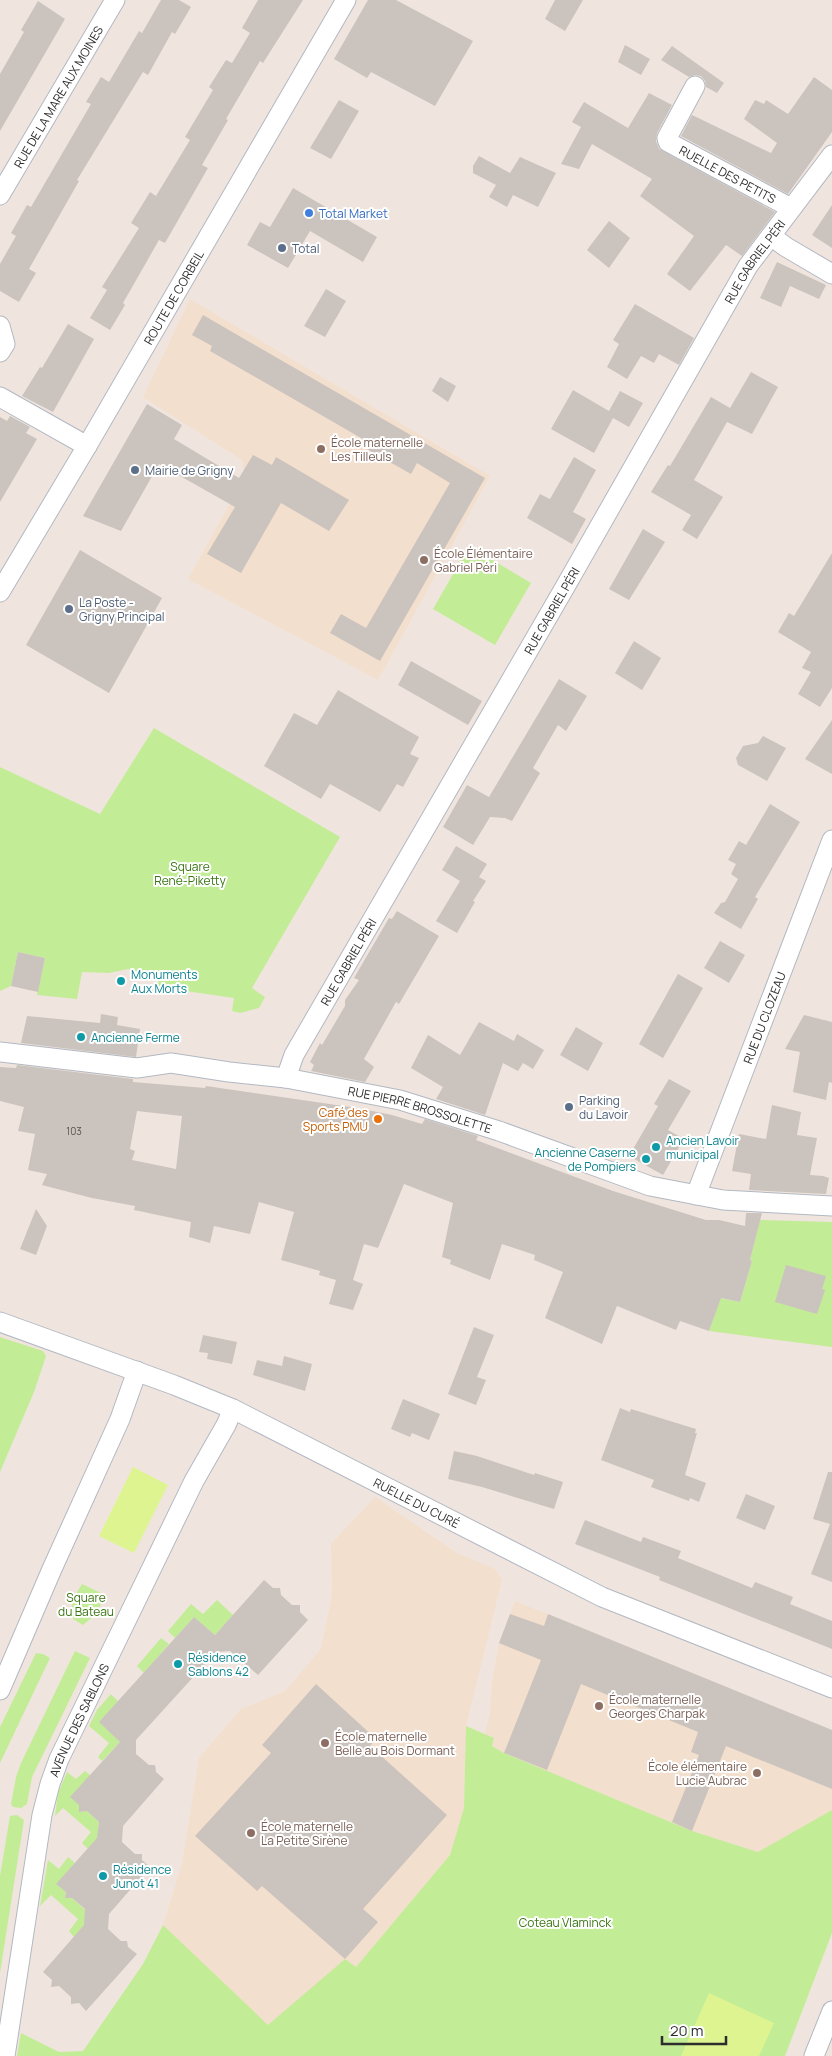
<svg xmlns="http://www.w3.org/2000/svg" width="832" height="2056" viewBox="0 0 832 2056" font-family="Manrope,sans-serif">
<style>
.education{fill:#f3dfcd}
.green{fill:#c3ec96}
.pitch{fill:#ddf491}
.building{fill:#cbc3bd;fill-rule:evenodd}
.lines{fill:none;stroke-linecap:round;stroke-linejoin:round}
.street-casing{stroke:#b2b8c2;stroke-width:21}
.street{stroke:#fff;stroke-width:19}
.shop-dot{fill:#3f7fe0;stroke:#fff;stroke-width:2}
.service-dot{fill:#5c6f8a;stroke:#fff;stroke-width:2}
.education-dot{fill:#8d6e63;stroke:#fff;stroke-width:2}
.culture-dot{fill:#0f9aa8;stroke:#fff;stroke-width:2}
.food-dot{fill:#e8710a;stroke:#fff;stroke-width:2}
.labels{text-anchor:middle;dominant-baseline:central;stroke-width:4;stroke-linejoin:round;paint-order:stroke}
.number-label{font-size:10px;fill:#545251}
.street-label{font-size:12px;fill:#2d2d2d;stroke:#fff}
.shop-label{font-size:12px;fill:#366cbe;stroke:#fff;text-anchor:start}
.service-label{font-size:12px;fill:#4e5e75;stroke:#fff;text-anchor:start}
.education-label{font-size:12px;fill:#785e54;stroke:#fff;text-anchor:start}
.park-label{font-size:12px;fill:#3a7513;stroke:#fff}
.culture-label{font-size:12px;fill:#0d838f;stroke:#fff;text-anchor:start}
.food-label{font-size:12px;fill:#c56008;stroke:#fff;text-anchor:end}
</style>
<rect width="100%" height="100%" fill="#f0e5de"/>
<path class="education" d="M190 299 490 476 378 680 188 579 245 477 242 460 143 397Z
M375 1497 457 1553 495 1569 502 1580 466 1726 464 1808 450 1855 356 1967 345 1959 268 2026 163 1925 182 1864 199 1758 241 1709 285 1691 321 1649 332 1595 331 1544Z
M515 1601 601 1636 801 1737 807 1720 832 1730V1810L759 1852 692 1831 504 1753 492 1746 494 1738 485 1734 490 1712 492 1682 499 1643Z"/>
<path class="green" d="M469 546 531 583 495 645 433 609Z
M154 728 340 837 252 988 265 997 259 1008 240 1013 232 1011 234 998 158 987 159 976 128 969 109 973 82 972 77 999 37 995 45 958 18 952 11 986 0 991V767L100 814Z
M760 1220 832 1222V1347L709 1331 720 1298 740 1302 752 1261 750 1260Z
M0 1337 43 1351 46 1356 34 1392 0 1472Z
M82 1584 105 1595 96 1614 83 1625 73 1619C69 1605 74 1597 82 1584Z
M217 1600 233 1615 215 1635 194 1617 175 1638 168 1631 191 1604 203 1614Z
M161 1638 169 1644 144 1673 137 1666Z
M75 1651 90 1658 32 1777 27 1804 21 1808 13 1807 11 1804 16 1777 21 1763Z
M36 1653 43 1654 50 1658 0 1763V1727Z
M111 1694 118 1701 100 1722 120 1742 102 1761 98 1757 109 1743 89 1726 97 1710Z
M466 1726 494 1738 492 1746 504 1753 692 1831 758 1852 832 1810V1933L785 2056H17L21 2033 59 2052 83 2051 143 1964 163 1925 268 2025 345 1959 356 1967 450 1855 464 1808Z
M85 1771 90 1775 79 1805V1812L87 1811 99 1822 98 1829H105L88 1849 82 1843 91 1832 63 1808 55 1816 58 1793 67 1772 76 1779Z
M17 1815 24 1820 0 1973V1876L10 1816Z
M68 1857 75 1863 57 1884 66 1892 65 1898H72L92 1916 74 1937 69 1931 78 1919 51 1895 40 1906 48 1860 59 1869Z"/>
<path class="pitch" d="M133 1467 168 1485 134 1553 99 1536Z
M709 1993 774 2023 759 2056H681Z"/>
<path class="building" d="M161 0H179L191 7 175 34 172 32 148 75 143 72 77 180 79 181 29 269 36 273 19 302 0 291V264L16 236 11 233 27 205 31 207 91 104 86 102 101 77 109 82 139 31 142 33Z
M258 0H303L263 63 260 61 226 119 228 120 202 165 208 168 165 243 159 240 123 303 125 305 110 330 90 318 107 290 102 287 139 228 131 223 150 192 156 196 190 140 185 137 213 90 209 87 226 60 232 63 250 33 242 28Z
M368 0H396L473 41 435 106 371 72 367 78 334 59Z
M555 0H583L565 31 545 19Z
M38 1 65 19 0 131V74L24 32 21 30Z
M625 45 650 59 641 75 618 62Z
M672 46 724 83 717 93 706 87 705 81 701 76 695 75 689 77 661 60Z
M814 77 832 90V132L788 194 681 136 692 115 771 153 777 143 744 119 755 100 764 104 766 100 788 114Z
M649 93 672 105 657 133 656 141 659 149 775 212 742 256 726 245 690 291 667 274 694 236 640 196 652 179 592 144 579 169 561 164 581 127 572 122 584 102 628 128Z
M339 100 359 111 331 159 310 148Z
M479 156 510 173 520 157 556 173 538 207 513 195 507 207 489 197 496 185 473 173V166Z
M293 188 377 237 363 262 310 231 288 268 247 245 260 222 270 227Z
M832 205V248L812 235Z
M609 221 630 238 609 268 587 250Z
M777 262 826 285 819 299 790 286 781 307 760 298Z
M326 289 346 301 325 337 304 326Z
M635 304 694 338 679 365 659 354 654 363 641 356 627 379 607 367 619 344 613 340Z
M203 315 485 478 380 661 330 633 341 614 366 628 450 483 417 463 411 474 365 448 368 442 210 351 212 346 192 335Z
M68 324 94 339 53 412 22 396 40 367 42 368Z
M751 372 778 387 752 434 727 422 694 480 723 497 697 539 682 530 691 515 651 492 668 465 670 466 711 397 730 408Z
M440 377 456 386 448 402 432 391Z
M573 390 609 411 620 391 643 403 629 427 613 418 594 453 551 429Z
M147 404 182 425 174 439 239 478 253 455 272 465 276 457 349 500 329 531 281 503 241 573 207 554 235 507 159 464 121 531 83 516Z
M10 416 30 427 26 433 37 439 0 502V417L7 421Z
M574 457 596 470 573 512 586 519 572 544 527 518 540 494 550 499Z
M643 529 665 542 629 600 609 589Z
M80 550 162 598 109 693 26 645Z
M832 553V688L820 707 798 694 811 672 802 668 811 652 778 632 789 613 794 616Z
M634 641 661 658 642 690 615 673Z
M411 661 482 701 468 725 398 685Z
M559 679 587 696 566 731 558 725 533 768 540 773 512 821 505 818 490 817 473 845 443 827 467 785 489 797Z
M338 690 419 737 410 754 419 758 403 787 397 784 380 812 330 784 321 799 264 766 294 713 317 725Z
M832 720V774L805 759Z
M763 736 786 748 767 781 738 765 736 758 743 746 758 743Z
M770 804 800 822 755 897 758 899 741 929 714 913 721 903 725 902 738 879 731 874 736 864 728 860 739 841 746 845Z
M456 846 487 864 479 877 486 881 473 901 475 902 457 933 436 921 460 881 442 870Z
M397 911 439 936 399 1004 396 1002 364 1059 374 1067 365 1082 311 1071 314 1065 310 1062 320 1043 322 1045 345 1006V1000L359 980 354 978 389 918 392 919Z
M720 941 745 955 729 983 704 968Z
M18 952 45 958 38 992 11 986Z
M678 974 703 988 663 1058 639 1044Z
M101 1014 118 1017 117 1025 140 1029 136 1057 21 1043 27 1016 100 1023Z
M804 1015 832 1022V1083L829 1082 826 1100 793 1092 800 1052 785 1049Z
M479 1022 514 1041 517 1034 544 1050 533 1069 523 1063 518 1071 503 1063 485 1115 436 1099 443 1087 411 1068 428 1035 460 1055Z
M576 1027 603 1043 588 1071 560 1055Z
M17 1065 133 1079V1082L205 1088 206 1086 357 1108 392 1115 422 1124 425 1119 478 1136 476 1140 613 1191 706 1220H719L745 1226 746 1213H762L750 1260 752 1261 740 1302 721 1298 709 1331 680 1321 676 1330 617 1306 602 1344 545 1318 563 1272 534 1260 535 1255 502 1244 490 1280 450 1264 451 1260 442 1257 453 1203 404 1184 378 1248 364 1244 353 1280 363 1284 353 1310 329 1304 336 1280 319 1275 320 1271 281 1260 294 1212 259 1202 250 1234 214 1226 210 1243 189 1237 191 1222 134 1210 135 1206 92 1198 42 1185 47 1174 28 1170 35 1134 18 1131 24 1107 0 1101V1067L16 1068ZM137 1111 182 1116 176 1169 132 1160 135 1151 130 1149Z
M669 1079 691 1091 668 1130 684 1139 663 1175 629 1156 658 1106 654 1104Z
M772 1105 801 1112 797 1135 817 1138 810 1175 823 1176 829 1178 826 1194 749 1190 751 1174 732 1171 739 1134 766 1139Z
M36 1209 47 1226 36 1255 20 1249Z
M786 1265 826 1276 822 1289 825 1290 817 1314 775 1302Z
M474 1327 494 1335 477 1377 486 1380 476 1405 448 1394Z
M203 1335 237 1342 232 1364 207 1359 208 1353 199 1352Z
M284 1356 312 1364 305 1391 253 1375 257 1360 282 1366Z
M403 1399 440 1414 429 1440 412 1433 410 1437 391 1429Z
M620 1408 630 1412 631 1409 696 1429 695 1433H697L685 1475 706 1483 699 1502 690 1498 689 1501 651 1487 654 1480 601 1460Z
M454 1451 477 1456 534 1475 535 1473 563 1482 554 1509 482 1487 448 1479Z
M828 1472H832V1582L811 1574 830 1524 813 1519Z
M746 1494 775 1506 765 1530 736 1518Z
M585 1520 641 1542 643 1537 681 1551 678 1558 752 1588 755 1582 793 1597 790 1604 832 1621V1649L659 1580 660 1577 575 1544Z
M264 1580 273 1588H280L281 1595 292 1605H300V1612L308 1620 258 1675 230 1651 216 1652 136 1740V1754L149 1765H155L156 1772 164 1779 123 1826 122 1842 135 1854H142V1860L150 1867 109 1914 108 1929 121 1941H127L128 1947 137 1954 86 2011 79 2003 71 2004V1997L59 1986 51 1987 52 1980 43 1972 84 1925 85 1909 72 1898H65L66 1892 56 1884 97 1838 99 1822 87 1811 79 1812V1805L70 1797 120 1742 99 1722 194 1617 215 1635Z
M510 1614 544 1626 548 1614 832 1730V1789L726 1746 692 1831 672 1822 699 1755 691 1752 698 1732 581 1684 547 1770 504 1753 541 1660 499 1643Z
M316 1684 376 1739 370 1746 447 1815 363 1909 378 1922 345 1959 262 1886 257 1891 195 1836 271 1753 262 1745Z"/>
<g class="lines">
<defs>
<g id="street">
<path id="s1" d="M695 86 667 138 668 142 791 208"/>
<path id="s2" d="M0 195 115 0"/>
<path d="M771 236 786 247 832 274"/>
<path d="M0 326 5 344 0 352"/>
<path d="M0 397 87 446"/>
<path id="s3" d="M0 592 87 446 346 0"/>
<path id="s4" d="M0 1052 137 1068 171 1063 229 1072 286 1078 400 1100 499 1131 650 1186 723 1200 832 1206"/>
<path id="s5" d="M286 1078 294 1055 565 587 748 266 832 155"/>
<path id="s6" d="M696 1195 832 840"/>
<path id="s7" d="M0 1322 174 1385 233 1409 602 1597 832 1688"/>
<path d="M0 1690 52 1569 120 1419 137 1371"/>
<path id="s8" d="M5 2056 42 1815 50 1784 59 1759 194 1481 226 1425 233 1409"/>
<path d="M814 2056 832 2011"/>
</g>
</defs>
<use href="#street" class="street-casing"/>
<use href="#street" class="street"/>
</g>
<circle class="shop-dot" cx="309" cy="213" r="5"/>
<g class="service-dot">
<circle cx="282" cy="248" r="5"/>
<circle cx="135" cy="470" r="5"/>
<circle cx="69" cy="609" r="5"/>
<circle cx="569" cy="1107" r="5"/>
</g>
<g class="education-dot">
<circle cx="321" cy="449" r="5"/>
<circle cx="424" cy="560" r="5"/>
<circle cx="599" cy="1706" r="5"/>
<circle cx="325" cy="1743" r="5"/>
<circle cx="757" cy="1773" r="5"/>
<circle cx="251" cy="1833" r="5"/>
</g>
<g class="culture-dot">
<circle cx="121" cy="981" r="5"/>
<circle cx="81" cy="1037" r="5"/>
<circle cx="656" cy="1147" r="5"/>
<circle cx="646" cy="1159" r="5"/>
<circle cx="178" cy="1664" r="5"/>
<circle cx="103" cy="1876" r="5"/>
</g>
<circle class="food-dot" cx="378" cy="1119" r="5"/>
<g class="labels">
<g class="number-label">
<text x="74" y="1131">103</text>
</g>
<g class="street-label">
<text stroke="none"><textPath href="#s2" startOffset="114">RUE DE LA MARE AUX MOINES</textPath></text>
<text stroke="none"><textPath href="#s1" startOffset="131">RUELLE DES PETITS</textPath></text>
<text stroke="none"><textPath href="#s5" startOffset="942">RUE GABRIEL PÉRI</textPath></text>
<text stroke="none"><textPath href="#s3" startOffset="342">ROUTE DE CORBEIL</textPath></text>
<text stroke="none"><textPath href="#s5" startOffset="538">RUE GABRIEL PÉRI</textPath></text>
<text stroke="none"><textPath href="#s5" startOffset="132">RUE GABRIEL PÉRI</textPath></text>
<text stroke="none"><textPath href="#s6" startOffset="190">RUE DU CLOZEAU</textPath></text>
<text stroke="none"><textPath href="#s4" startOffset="426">RUE PIERRE BROSSOLETTE</textPath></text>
<text stroke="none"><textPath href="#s7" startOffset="455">RUELLE DU CURÉ</textPath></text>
<text stroke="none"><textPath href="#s8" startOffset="346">AVENUE DES SABLONS</textPath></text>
</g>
<g class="shop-label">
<text x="319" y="213">Total Market</text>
</g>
<g class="service-label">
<text x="292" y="248">Total</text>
<text x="145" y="470">Mairie de Grigny</text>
<text x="79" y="602">La Poste -<tspan x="79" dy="14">Grigny Principal</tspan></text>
<text x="579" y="1100">Parking<tspan x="579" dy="14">du Lavoir</tspan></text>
</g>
<g class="education-label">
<text x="331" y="442">École maternelle<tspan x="331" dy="14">Les Tilleuls</tspan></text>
<text x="434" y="553">École Élémentaire<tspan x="434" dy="14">Gabriel Péri</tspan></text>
<text x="609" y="1699">École maternelle<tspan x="609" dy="14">Georges Charpak</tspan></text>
<text x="335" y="1736">École maternelle<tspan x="335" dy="14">Belle au Bois Dormant</tspan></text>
<text x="747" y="1766" text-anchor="end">École élémentaire<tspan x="747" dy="14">Lucie Aubrac</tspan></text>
<text x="261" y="1826">École maternelle<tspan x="261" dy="14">La Petite Sirène</tspan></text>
</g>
<g class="park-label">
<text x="190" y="866">Square<tspan x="190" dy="14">René-Piketty</tspan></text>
<text x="86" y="1597">Square<tspan x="86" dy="14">du Bateau</tspan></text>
<text x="565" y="1922">Coteau Vlaminck</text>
</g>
<g class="culture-label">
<text x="131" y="974">Monuments<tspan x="131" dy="14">Aux Morts</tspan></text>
<text x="91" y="1037">Ancienne Ferme</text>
<text x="666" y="1140">Ancien Lavoir<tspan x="666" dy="14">municipal</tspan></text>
<text x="636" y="1152" text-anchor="end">Ancienne Caserne<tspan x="636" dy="14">de Pompiers</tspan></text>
<text x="188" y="1657">Résidence<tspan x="188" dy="14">Sablons 42</tspan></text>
<text x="113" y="1869">Résidence<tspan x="113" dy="14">Junot 41</tspan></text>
</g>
<g class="food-label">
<text x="368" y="1112">Café des<tspan x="368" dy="14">Sports PMU</tspan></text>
</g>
</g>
<path d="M662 2036v8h64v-8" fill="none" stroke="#2d2d2d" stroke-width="2.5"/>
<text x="670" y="2036" font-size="15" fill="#2d2d2d" stroke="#ffffff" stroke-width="4" paint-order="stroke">20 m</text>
</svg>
